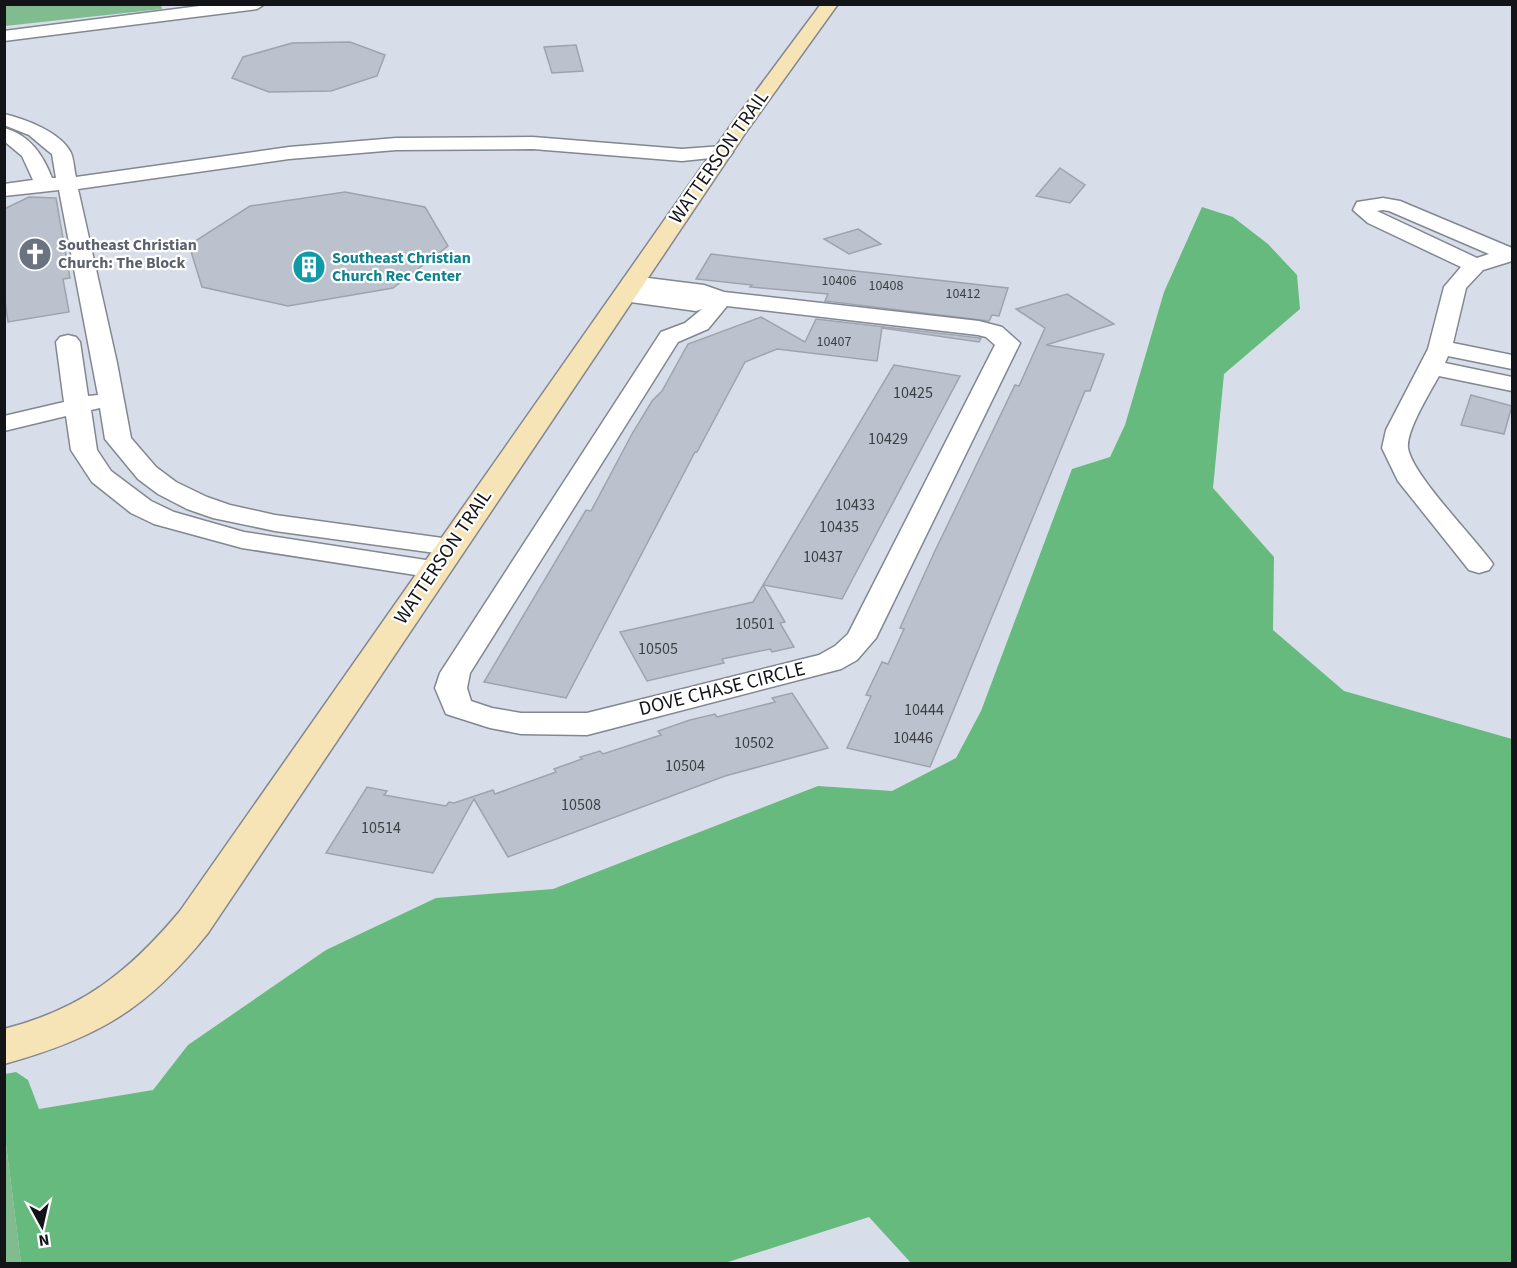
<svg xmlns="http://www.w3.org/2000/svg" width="1517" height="1268" viewBox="0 0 1517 1268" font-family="'Source Sans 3',sans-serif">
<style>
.green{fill:#80bc90}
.forest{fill:#66ba7e}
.building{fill:#bcc2cd;stroke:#9ea3ad;stroke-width:1.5}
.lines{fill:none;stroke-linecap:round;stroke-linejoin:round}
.street-casing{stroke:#828791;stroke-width:3}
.secondary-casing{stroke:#828791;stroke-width:3}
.street{fill:#fff;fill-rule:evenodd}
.secondary{fill:#f7e4b6;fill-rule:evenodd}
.labels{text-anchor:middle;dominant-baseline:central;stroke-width:4.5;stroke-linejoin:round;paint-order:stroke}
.far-number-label{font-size:14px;fill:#3c4045}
.far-worship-label{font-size:16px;font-weight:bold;fill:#5b616d;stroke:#fff;text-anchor:start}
.far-culture-label{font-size:16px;font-weight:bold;fill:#0d838f;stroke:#fff;text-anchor:start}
.number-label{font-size:16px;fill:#3c4045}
.street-label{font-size:20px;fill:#121418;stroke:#fff}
</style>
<rect width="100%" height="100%" fill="#d8dee9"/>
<path class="green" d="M161 5 162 9 5 26V5Z
M5 1136 21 1263H5Z"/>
<path class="forest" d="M1202 207 1233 217 1268 244 1297 275 1300 309 1224 374 1213 488 1274 557 1273 630 1344 691 1512 739V1263H911L869 1217 725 1263H21L5 1136V1074L16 1072 28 1080 39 1109 153 1090 188 1045 326 950 436 898 553 889 818 786 892 791 956 758 981 711 1072 469 1110 457 1125 425 1164 292Z"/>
<path class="building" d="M350 42 385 55 377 76 331 91 269 92 232 78 243 57 292 43Z
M576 45 583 71 552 73 544 47Z
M1060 168 1085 185 1070 203 1036 196Z
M345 192 425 207 448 246 393 288 288 306 202 287 189 245 250 206Z
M29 197 56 198 70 278 63 279 69 312 8 322 4 293V209Z
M858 229 881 244 849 254 824 239Z
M711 254 810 266 1008 288 999 316 992 315 989 321 825 301 828 294 750 287 752 285 696 279Z
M1067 294 1114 324 1046 345 1104 354 1090 391H1085L930 767 847 748 871 696 866 695 882 662 888 664 904 629 900 628 934 553 1015 385 1019 386 1045 328 1016 309Z
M761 317 805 342 816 319 981 338 979 342 882 328 877 361 777 349 745 362 697 452H695L566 698 484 682 586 510 591 511 632 434 652 401 662 391 688 344Z
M894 365 960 376 842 599 763 585Z
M1471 395 1512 406 1504 434 1461 425Z
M763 585 785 622 780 623 794 647 772 652 770 649 722 659 724 663 647 681 620 632 753 602Z
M792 693 828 748 725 776 508 857 474 799 433 873 326 853 367 787 387 791 384 795 446 806 449 802 454 803 493 790 495 794 556 772 554 769 582 759 580 757 600 751 603 754 661 735 658 731 690 720 715 714 717 717 775 702 772 698Z"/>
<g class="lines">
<defs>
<path id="street" d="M215 4H265L257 9 4 41V31Z
M4 114C25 119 61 132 71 153 74 160 74 170 76 177L289 147 396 138 533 137 682 149 723 146 730 148 733 152 730 156 682 161 533 149 396 150 289 159 78 189 117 363 131 438 156 467 176 482 207 497 230 505 275 515 450 539 460 541 464 547 460 553 450 555 275 531 213 518 187 509 158 494 138 479 105 439 100 408 91 410 97 450 111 471 151 501 174 512 244 532 445 563 449 569 445 575 435 578 242 548 154 524 131 513 92 482 71 450 66 416 4 431V416L64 402 56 342 60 337 68 335 76 337 80 342 88 396 98 395 59 190 4 196V184L33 180 22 156 4 141V128C30 135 43 155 52 178H56L52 154 48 151 29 135 4 125Z
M1383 198 1400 201 1512 248V261L1483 270 1466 288 1453 343 1512 355V369L1448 356 1445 363 1512 377V391L1439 376C1430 392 1406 431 1408 448 1412 475 1475 538 1493 564L1489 570 1479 573 1469 570 1398 481 1382 448 1386 430 1428 349 1444 287 1461 267 1368 223 1353 210 1357 202ZM1383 210 1389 211 1489 254 1477 258 1377 211Z
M632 276 704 285 724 292 979 321 1002 327 1020 343 876 638 857 660 841 669 587 735 521 734 490 728 446 714 435 688 440 673 661 332 685 323 702 309 696 311 616 300 613 295 616 290 629 289 624 288 621 283 624 278ZM727 306 978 335 986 337 995 345 848 634 835 646 819 655 587 713H521L492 708 471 701 467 688 470 673 678 342 708 329Z"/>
<path id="secondary" d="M821 4H838L746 132 208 933C147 1009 98 1038 4 1064V1029C82 1009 129 972 180 911L731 125Z"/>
</defs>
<use href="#street" class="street-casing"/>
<use href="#secondary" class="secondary-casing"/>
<use href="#street" class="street"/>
<use href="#secondary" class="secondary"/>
</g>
<defs>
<symbol id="church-disc" viewBox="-11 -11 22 22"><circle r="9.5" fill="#6b7280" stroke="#fff"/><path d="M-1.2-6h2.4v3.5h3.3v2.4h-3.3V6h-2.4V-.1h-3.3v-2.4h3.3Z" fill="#fff"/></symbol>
<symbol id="building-disc" viewBox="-11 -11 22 22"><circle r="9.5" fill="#0f9aa8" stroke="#fff"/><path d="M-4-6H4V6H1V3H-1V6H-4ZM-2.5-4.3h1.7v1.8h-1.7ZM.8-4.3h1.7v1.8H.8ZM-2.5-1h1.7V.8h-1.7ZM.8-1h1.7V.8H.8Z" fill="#fff"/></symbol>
</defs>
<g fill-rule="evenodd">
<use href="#church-disc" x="16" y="235" width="38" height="38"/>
<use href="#building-disc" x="290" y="248" width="38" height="38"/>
</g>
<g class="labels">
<g class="far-number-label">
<text x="839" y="281">10406</text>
<text x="886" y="286">10408</text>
<text x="963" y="294">10412</text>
<text x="834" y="342">10407</text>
</g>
<g class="far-worship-label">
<text x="58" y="245">Southeast Christian<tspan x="58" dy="18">Church: The Block</tspan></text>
</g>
<g class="far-culture-label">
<text x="332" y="258">Southeast Christian<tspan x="332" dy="18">Church Rec Center</tspan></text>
</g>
<g class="number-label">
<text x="913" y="393">10425</text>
<text x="888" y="439">10429</text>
<text x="855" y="505">10433</text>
<text x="839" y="527">10435</text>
<text x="823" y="557">10437</text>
<text x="755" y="624">10501</text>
<text x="658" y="649">10505</text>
<text x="924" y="710">10444</text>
<text x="913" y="738">10446</text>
<text x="754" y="743">10502</text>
<text x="685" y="766">10504</text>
<text x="581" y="805">10508</text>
<text x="381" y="828">10514</text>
</g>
<g class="street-label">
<text transform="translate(719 157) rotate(-55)">WATTERSON TRAIL</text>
<text transform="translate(443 557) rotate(-56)">WATTERSON TRAIL</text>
<text transform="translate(722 689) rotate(-14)">DOVE CHASE CIRCLE</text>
</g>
</g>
<rect width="1517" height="1268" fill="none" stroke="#121418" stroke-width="12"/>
<g transform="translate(42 1226) rotate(172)" stroke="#ffffff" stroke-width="4.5" paint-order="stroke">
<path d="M0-4.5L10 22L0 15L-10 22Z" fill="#121418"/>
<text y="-9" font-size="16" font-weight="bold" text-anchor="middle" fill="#121418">N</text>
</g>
</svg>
